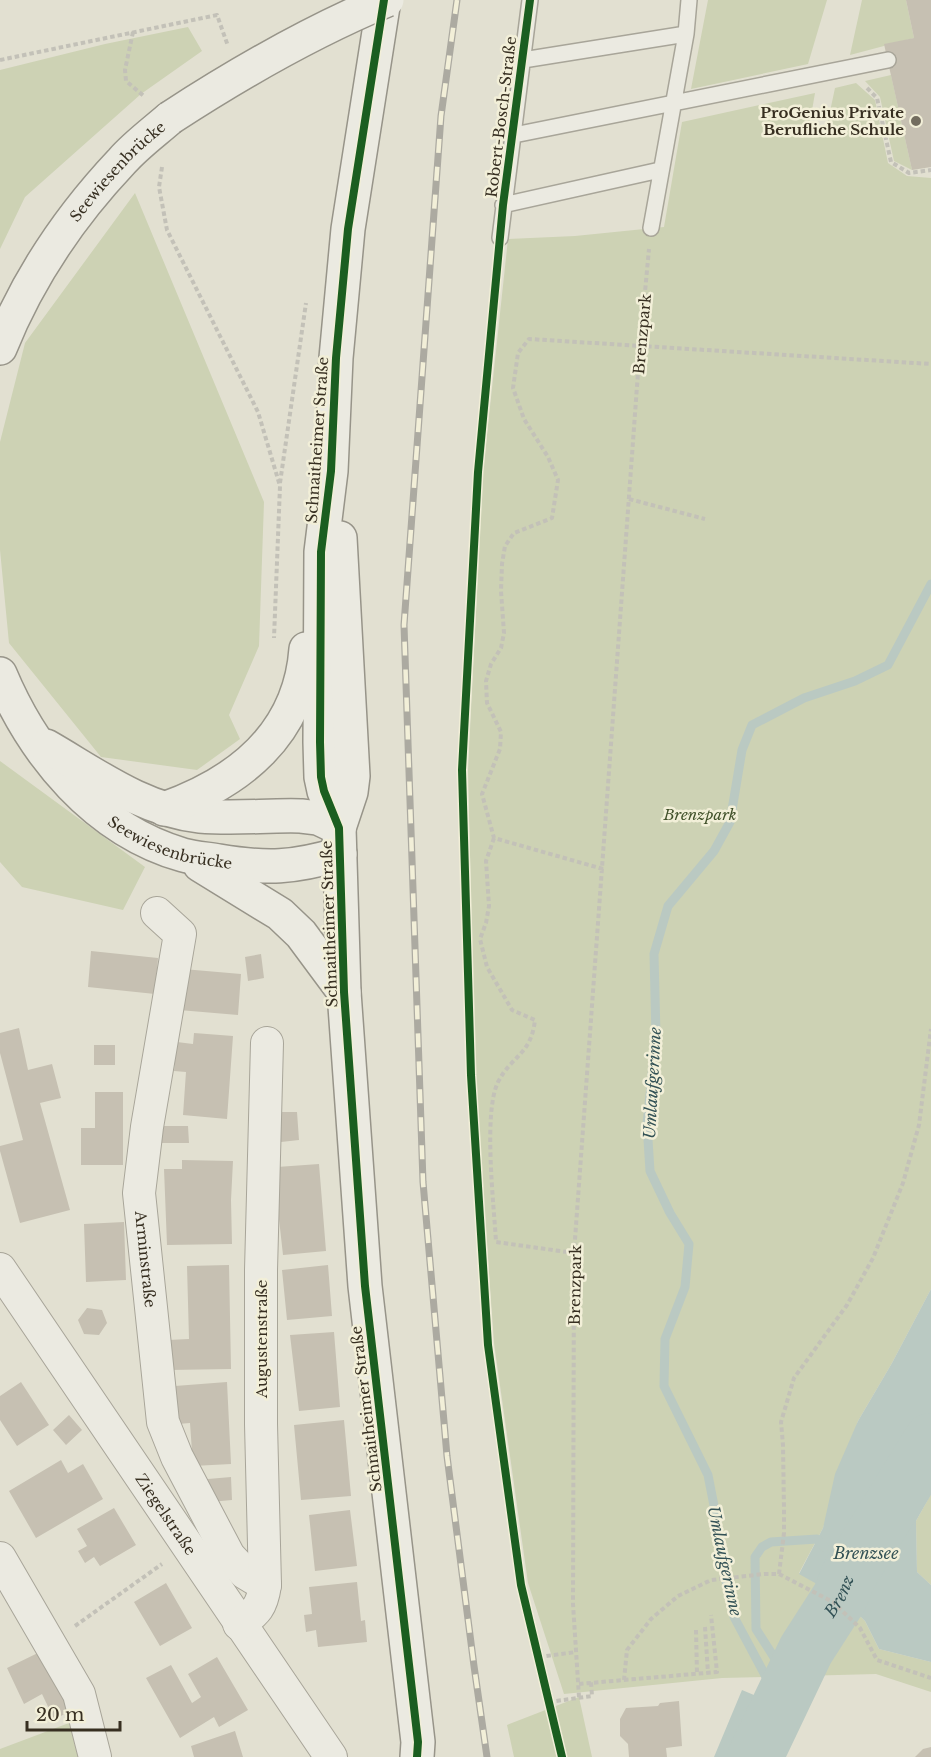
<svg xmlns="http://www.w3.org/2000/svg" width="931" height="1757" viewBox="0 0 931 1757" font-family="'Libre Baskerville',serif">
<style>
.green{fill:#cdd2b4}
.water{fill:#bac9c2}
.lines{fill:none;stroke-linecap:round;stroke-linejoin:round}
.stream{stroke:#bac9c2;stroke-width:9}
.river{stroke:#bac9c2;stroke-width:56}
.building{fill:#c6c0b2}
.lane-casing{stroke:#a8a599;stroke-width:18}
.street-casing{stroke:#a8a599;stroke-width:34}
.secondary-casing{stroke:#979489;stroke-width:36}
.path{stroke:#c3c1b8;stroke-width:4;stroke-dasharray:4.5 3;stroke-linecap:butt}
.lane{stroke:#ebeae1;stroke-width:15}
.street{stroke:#ebeae1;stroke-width:32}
.secondary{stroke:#ebeae1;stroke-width:33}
.rail-casing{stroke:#acaaa1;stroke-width:7}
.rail{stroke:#f2efd8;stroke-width:4.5;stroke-dasharray:14;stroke-linecap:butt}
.secondary-bridge-casing{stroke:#979489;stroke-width:36;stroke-linecap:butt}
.secondary-bridge{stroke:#ebeae1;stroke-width:33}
.cycleway-casing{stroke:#f2efd8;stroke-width:11}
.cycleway{stroke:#1b5e20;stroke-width:8}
.poi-dot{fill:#736d5f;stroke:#f2efd8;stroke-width:2}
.labels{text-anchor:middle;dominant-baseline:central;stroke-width:5;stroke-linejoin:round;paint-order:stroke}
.poi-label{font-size:15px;font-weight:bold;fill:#372f21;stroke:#f2efd8;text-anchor:end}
.street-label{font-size:15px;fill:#372f21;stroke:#f2efd8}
.park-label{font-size:15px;font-style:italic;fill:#41512a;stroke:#f2efd8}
.water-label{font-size:16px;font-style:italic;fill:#325155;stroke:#f2efd8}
</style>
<rect width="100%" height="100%" fill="#e2e0d1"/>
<path class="green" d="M708 0H827L808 64 691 89Z
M862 0H906L914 38 850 55Z
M188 27 202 51 141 94 25 197 0 249V70L105 44Z
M891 75 912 170 894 161 880 97 865 81Z
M856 83 875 100 888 163 907 176 931 178V1289L892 1363 858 1421 823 1528 799 1573 840 1597 865 1621 879 1649 931 1662V1692L876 1674 722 1678 564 1694 528 1583 494 1343 475 1075 468 770 483 472 508 239 575 236 664 227 682 122 815 93 809 128 825 135 835 88Z
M135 193 264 502 259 646 229 715 240 739 197 770 101 757 9 643 0 550V442L25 343Z
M0 761 145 867 123 910 22 887 0 862Z
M931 1494V1585L917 1572 916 1521Z
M579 1697 592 1757H514L507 1725Z
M69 1723 78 1757H0V1749Z"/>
<path class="water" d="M931 1289V1494L916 1521 917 1572 931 1585V1662L879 1649 865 1621 840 1597 799 1574 823 1528 835 1474 858 1421 892 1363Z
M742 1690 773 1703 751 1757H714Z"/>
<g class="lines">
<path class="stream" d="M791 1684 756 1629 755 1557 762 1547 771 1542 817 1539 824 1547
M781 1705 734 1617 722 1563 717 1521 708 1475 664 1386 665 1339 685 1287 689 1244 670 1213 650 1171 647 1124 656 1036 654 954 668 906 714 851 730 822 742 750 752 725 804 698 855 681 888 665 931 584"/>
<path class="river" id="s1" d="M755 1757 806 1650 840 1597 849 1575 931 1441"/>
</g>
<path class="building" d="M906 0H931V167L912 170 884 44 914 38Z
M91 951 158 958 155 994 88 987Z
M261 954 264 978 248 981 245 957Z
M183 969 241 974 238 1015 179 1010Z
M19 1028 28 1070 52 1064 61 1098 40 1103 70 1210 20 1223 0 1151V1146L23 1140 0 1053V1033Z
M194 1033 233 1036 227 1119 183 1115 186 1072 174 1071 177 1042 193 1044Z
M94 1045H115V1065H94Z
M95 1092H123V1165H81V1128H95Z
M280 1112H297L299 1140 281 1142Z
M159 1126H188L189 1143H159Z
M182 1160 233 1161 231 1200 232 1244 167 1245 164 1169H182Z
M319 1164 326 1251 283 1255 276 1192 279 1193 277 1167Z
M124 1222 126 1280 86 1282 84 1224Z
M229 1265 231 1369 169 1370 168 1340 189 1339 187 1266Z
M328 1265 332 1316 287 1320 282 1270Z
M87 1308 102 1310 107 1323 99 1335 84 1334 78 1320Z
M334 1332 340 1407 299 1411 290 1335Z
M21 1382 49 1425 17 1446 0 1420V1396Z
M227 1382 231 1464 193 1466 190 1423 178 1424 175 1386Z
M69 1415 82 1430 66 1445 53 1430Z
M344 1420 351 1496 301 1500 294 1425Z
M61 1460 68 1473 83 1464 103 1499 36 1538 9 1491Z
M231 1477 232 1500 210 1502 208 1479Z
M114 1508 136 1545 100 1566 94 1557 85 1563 78 1551 87 1546 77 1529Z
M350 1510 357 1566 315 1571 309 1515Z
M357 1582 361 1621 365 1620 367 1642 318 1647 316 1630 306 1632 304 1615 312 1614 309 1587Z
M166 1583 192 1628 160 1646 134 1602Z
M44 1650 74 1710 54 1719 42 1694 24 1704 7 1668Z
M217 1657 248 1710 219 1727 214 1717 180 1738 146 1678 171 1665 192 1703 201 1697 188 1674Z
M679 1701 682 1746 666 1748 667 1757H629L628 1744 620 1736V1719L626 1708 658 1706 660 1703Z
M235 1731 243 1757H194L191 1746Z
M931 1747V1757H915L923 1749Z"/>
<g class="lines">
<defs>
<path id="lane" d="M523 60 686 34
M514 135 888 60
M503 205 660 170
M651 228 686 34 689 0
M500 238 530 0"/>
<g id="street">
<path id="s2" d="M157 913 180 934 147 1127 139 1193 163 1422 177 1457 229 1556 245 1573 265 1585"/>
<path id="s3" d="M0 1269 331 1757"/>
<path d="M0 1558 79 1694 95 1757"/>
<path d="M239 1624C257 1612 262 1606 265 1585L261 1424V1270L267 1043"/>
</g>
<g id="secondary">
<path d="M384 0 348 229 336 358 331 471 321 552 320 742 321 777 324 791 339 828 344 992 365 1286 418 1742 417 1757"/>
<path id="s4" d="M0 348C28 278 70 216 122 161 136 145 154 132 170 118"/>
<path id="s5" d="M0 674C34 755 96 830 183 855 194 858 207 859 219 861 267 869 293 868 340 854"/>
<path d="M46 746C95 774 142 810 200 816 234 819 268 815 301 816L318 818 339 828"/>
<path d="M164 809C240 782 300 734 306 649"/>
<path d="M339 828 351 792 353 776 340 538"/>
<path d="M200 865 280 914 301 934 344 992"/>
</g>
</defs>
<use href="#lane" class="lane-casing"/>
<use href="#street" class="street-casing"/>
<use href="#secondary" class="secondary-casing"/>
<path class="path" d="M133 32 125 70 126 81 145 97
M0 60 217 15 228 46
M867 88 877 98 891 162 909 173 931 170
M162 167 159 187 167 230 258 412 280 486 274 638
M280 483 306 303
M629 499 705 519
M494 838 486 861 489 906 486 923 480 939 487 967 512 1010 535 1020C531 1055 512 1055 498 1082 483 1113 494 1205 496 1242L574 1253
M603 869 494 838 482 794 500 749 501 732 487 703 486 681 491 664 501 648 504 633 501 591 502 564 505 546 514 533 552 518 558 480 548 457 524 419 513 388 518 353 529 339 931 364
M779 1574 784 1533V1510L783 1445 781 1422 794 1378 847 1305 873 1258 903 1183 919 1125 931 1029
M75 1626 162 1564
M705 1627 708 1673
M696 1630 697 1674
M539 1657 576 1652
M624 1680 717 1672 711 1615
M579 1684 624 1680 627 1650 651 1619 678 1596 711 1580 764 1574H779L833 1602 860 1628 877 1660 931 1678
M579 1697 573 1604 574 1253 640 345 649 249
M549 1702 592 1696 591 1682"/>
<use href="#lane" class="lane"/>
<use href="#street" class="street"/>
<use href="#secondary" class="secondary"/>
<defs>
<path id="rail" d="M457 0 441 116 404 625 423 1182 447 1456 474 1666 487 1757"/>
</defs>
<use href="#rail" class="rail-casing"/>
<use href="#rail" class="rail"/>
<defs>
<path id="secondary-bridge" d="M170 118C239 73 310 32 387 0"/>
</defs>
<use href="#secondary-bridge" class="secondary-bridge-casing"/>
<use href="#secondary-bridge" class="secondary-bridge"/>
<defs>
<path id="cycleway" d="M384 0 348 229 336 358 331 471 321 552 320 742 321 777 324 791 339 828 344 992 365 1286 418 1742 417 1757
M530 0 503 205 478 472 462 770 471 1075 488 1345 521 1585 562 1757"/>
</defs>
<use href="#cycleway" class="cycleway-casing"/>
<use href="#cycleway" class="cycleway"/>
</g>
<circle class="poi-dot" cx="916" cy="121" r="6"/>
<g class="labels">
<g class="poi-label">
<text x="904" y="112">ProGenius Private<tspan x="904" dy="17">Berufliche Schule</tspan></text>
</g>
<g class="street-label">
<text transform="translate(501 117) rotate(-83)">Robert-Bosch-Straße</text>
<text stroke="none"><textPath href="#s4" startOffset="214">Seewiesenbrücke</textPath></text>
<text transform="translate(642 334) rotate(-85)">Brenzpark</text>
<text transform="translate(317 440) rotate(-86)">Schnaitheimer Straße</text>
<text stroke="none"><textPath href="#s5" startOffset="250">Seewiesenbrücke</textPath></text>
<text transform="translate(329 924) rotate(-92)">Schnaitheimer Straße</text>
<text stroke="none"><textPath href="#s2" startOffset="360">Arminstraße</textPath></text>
<text transform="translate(575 1285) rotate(-89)">Brenzpark</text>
<text transform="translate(261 1339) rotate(-90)">Augustenstraße</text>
<text transform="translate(366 1409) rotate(-97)">Schnaitheimer Straße</text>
<text stroke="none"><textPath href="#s3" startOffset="296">Ziegelstraße</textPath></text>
</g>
<g class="park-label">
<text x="700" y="814">Brenzpark</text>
</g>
<g class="water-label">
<text transform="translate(652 1083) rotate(-87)">Umlaufgerinne</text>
<text x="866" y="1553">Brenzsee</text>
<text transform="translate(725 1561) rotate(78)">Umlaufgerinne</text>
<text stroke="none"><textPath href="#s1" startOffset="182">Brenz</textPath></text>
</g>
</g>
<path d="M27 1721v9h93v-9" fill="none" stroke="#372f21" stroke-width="3"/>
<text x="36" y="1721" font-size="18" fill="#372f21" stroke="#f2efd8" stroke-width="4.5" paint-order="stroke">20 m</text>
</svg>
